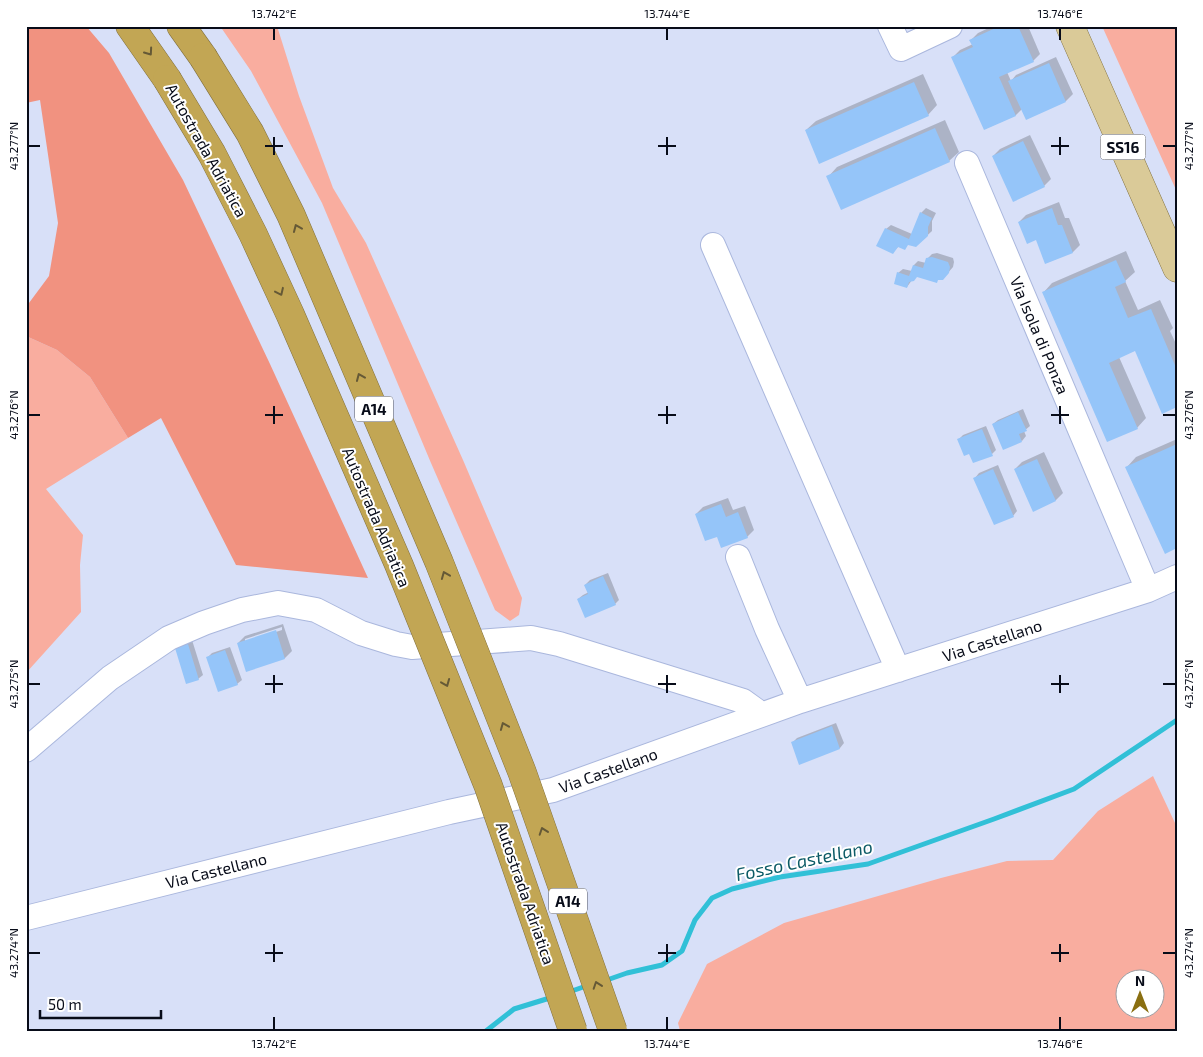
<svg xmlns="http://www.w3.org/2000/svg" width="1203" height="1057" viewBox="0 0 1203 1057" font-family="'Exo 2',sans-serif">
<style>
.green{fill:#f9ad9f;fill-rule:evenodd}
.forest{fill:#f19280}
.shadow{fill:#0003;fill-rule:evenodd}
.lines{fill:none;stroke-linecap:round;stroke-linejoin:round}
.stream{stroke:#31c0d7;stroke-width:5}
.building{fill:#95c5f9}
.minor-casing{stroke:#aab7dd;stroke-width:26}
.major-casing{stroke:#81703f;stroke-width:29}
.highway-casing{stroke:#81703f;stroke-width:29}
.minor{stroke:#fff;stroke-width:24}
.major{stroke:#daca98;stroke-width:28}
.highway{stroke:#c2a654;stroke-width:28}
.highway-bridge-casing{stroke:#81703f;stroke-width:29;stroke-linecap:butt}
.highway-bridge{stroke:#c2a654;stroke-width:28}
.oneway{stroke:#655936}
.ticks{fill:none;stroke:#080c19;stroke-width:2}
.labels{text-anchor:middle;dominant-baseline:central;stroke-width:4;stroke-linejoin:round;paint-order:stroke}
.shield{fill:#fff;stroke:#52555e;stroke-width:1}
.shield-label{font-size:15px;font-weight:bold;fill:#080c19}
.street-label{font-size:16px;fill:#080c19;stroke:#fff}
.water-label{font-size:18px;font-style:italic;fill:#0c5b67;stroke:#fff}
.neatline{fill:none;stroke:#080c19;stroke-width:2}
.ticks-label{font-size:12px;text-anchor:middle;fill:#080c19}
</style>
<rect width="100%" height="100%" fill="#d8e0f8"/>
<path class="green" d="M220 26H277L299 96 333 188 366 243 463 460 522 598 519 615 510 621 495 610 431 463 322 203 251 71Z
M1102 26H1177V192Z
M26 336 57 350 90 377 128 438 46 489 83 535 80 565 81 612 26 673Z
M1153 776 1175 823H1177V1031H680L678 1023 707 964 784 923 941 878 1007 861 1053 860 1098 811ZM1126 980H1156V1010H1126Z"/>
<path class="forest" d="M26 26H86L109 53 183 180 270 364 368 578 236 565 161 418 128 438 90 377 57 350 26 336V307L49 276 58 223 40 100 26 103Z"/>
<path class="shadow" d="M993 26H1028L1040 54 1033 61 1007 72 1011 81 1016 75 1056 57 1073 94 1066 101 1022 109 1016 115 985 129 953 57 960 50 973 44 971 40 978 33Z
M923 74 937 105 928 115 806 130 816 121Z
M945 120 959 152 949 161 828 177 837 167Z
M1030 135 1051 179 1044 186 993 156 1000 149Z
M1059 202 1065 218H1069L1080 245 1073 252 1046 263 1036 238 1019 222 1026 215Z
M926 208 936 213 932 221V231L916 246 909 244 899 246 893 252 886 229 891 225 912 234 921 213Z
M1126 251 1135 272 1125 281 1138 310 1160 300 1173 328 1170 331 1177 346V406L1141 348 1119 357 1146 418 1137 428 1043 293 1052 283Z
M937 253 953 258 954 262 953 267 947 274 917 276 912 280 907 287 898 273 903 269 912 271 914 265 918 261 926 263 927 259 932 254Z
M1023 409 1030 426 1024 431 1026 436 1022 441 993 424 998 420Z
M986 426 996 450 992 454 970 452 958 440 963 435Z
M1177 439V547L1127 467 1136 457Z
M1044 452 1063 493 1056 500 1033 510 1015 469 1022 462Z
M998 465 1017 511 1013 516 975 478 979 473Z
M728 498 733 510 745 506 754 530 747 537 717 535 696 514 703 507Z
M608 573 619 600 615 604 578 599 583 595 589 592 585 585 590 580Z
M283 624 292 651 285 658 247 670 238 643 245 636ZM282 627V630L245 642V639Z
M192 640 203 675 198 679 176 648 181 644Z
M230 647 242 680 237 684 207 658 212 653Z
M836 723 844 743 840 748 800 763 792 743 797 738Z"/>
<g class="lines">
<path class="stream" d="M604 981 627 973 662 965 682 951 695 920 712 898 732 889 780 877 868 864 994 819 1074 789 1177 720
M569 992 589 985
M486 1031 514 1009 553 997"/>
</g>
<path class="building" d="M1000 26H1018L1034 62 999 77 1016 116 984 130 951 57 973 47 969 40Z
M1049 63 1066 102 1026 120 1008 81Z
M914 82 929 116 819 164 805 130Z
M935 128 950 162 841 210 826 176Z
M1023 141 1045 187 1013 202 992 156Z
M1052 208 1058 225H1062L1073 253 1045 264 1036 240 1027 244 1018 222Z
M920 212 932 218 928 227V236L916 247 908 245 905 250 898 247 893 254 876 246 885 228 909 239Z
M932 257 948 262 950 267 949 273 943 280H938L937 283 917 277 914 281 909 282 907 288 894 284 897 272 909 276 913 265 923 268 926 258Z
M1116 260 1126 282 1115 287 1128 318 1151 309 1177 370V407L1162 414 1135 351 1109 363 1138 429 1107 442 1042 292Z
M1018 412 1027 431 1019 434 1022 442 1003 450 992 424Z
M982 429 993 456 973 463 969 454 964 456 957 439Z
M1177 444V548L1165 554 1125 467Z
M1037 459 1056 501 1033 512 1014 469Z
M993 469 1014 517 994 525 973 478Z
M721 504 726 517 738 512 748 538 721 548 717 537 705 541 695 514Z
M603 576 616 605 585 618 577 599 588 594 584 585Z
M276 630 285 659 246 672 237 643Z
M188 644 199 680 186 684 175 648Z
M225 650 238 685 218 692 206 657Z
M832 726 840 749 799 765 791 742Z"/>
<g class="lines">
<defs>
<path id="minor" d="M890 26 901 49 950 26
M967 163 1148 590
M713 245 898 670
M738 557 767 629 800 701
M26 750 110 678 169 638 204 623 242 610 278 603 316 610 361 633 396 644 412 647 531 638 559 644 743 701 761 714
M26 918 449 812 553 790 800 701 1148 590 1177 577"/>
<path id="major" d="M1070 26 1177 268"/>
<path id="highway" d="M130 26 167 79
M181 26 203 57"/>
</defs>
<use href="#minor" class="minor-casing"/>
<use href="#major" class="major-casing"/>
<use href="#highway" class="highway-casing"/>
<use href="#minor" class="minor"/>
<use href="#major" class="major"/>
<use href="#highway" class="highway"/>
<defs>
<path id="highway-bridge" d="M203 57 250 133 291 215 439 562 522 772 613 1031
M167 79 212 154 253 234 290 314 399 565 488 785 573 1031"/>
</defs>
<use href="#highway-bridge" class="highway-bridge-casing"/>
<use href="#highway-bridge" class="highway-bridge"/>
</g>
<defs><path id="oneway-chevron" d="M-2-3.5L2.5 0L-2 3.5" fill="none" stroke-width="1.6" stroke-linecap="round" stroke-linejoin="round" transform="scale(1.25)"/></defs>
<g class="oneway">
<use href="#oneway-chevron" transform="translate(149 52) rotate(55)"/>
<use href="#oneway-chevron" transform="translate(297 228) rotate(-113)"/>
<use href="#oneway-chevron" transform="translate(280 292) rotate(65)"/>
<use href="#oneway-chevron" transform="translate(360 377) rotate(-113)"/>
<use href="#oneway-chevron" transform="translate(445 575) rotate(-112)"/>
<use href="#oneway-chevron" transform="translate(446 683) rotate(68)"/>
<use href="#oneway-chevron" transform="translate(504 726) rotate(-112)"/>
<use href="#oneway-chevron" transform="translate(543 831) rotate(-109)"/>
<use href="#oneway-chevron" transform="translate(597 985) rotate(-109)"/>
</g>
<path class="ticks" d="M274 28V40M667 28V40M1060 28V40M274 137V155M667 137V155M1060 137V155M28 146H40M265 146H283M658 146H676M1051 146H1069M1163 146H1176M274 406V424M667 406V424M1060 406V424M28 415H40M265 415H283M658 415H676M1051 415H1069M1163 415H1176M274 675V693M667 675V693M1060 675V693M28 684H40M265 684H283M658 684H676M1051 684H1069M1163 684H1176M274 944V962M667 944V962M1060 944V962M28 953H40M265 953H283M658 953H676M1051 953H1069M1163 953H1176M274 1017V1030M667 1017V1030M1060 1017V1030"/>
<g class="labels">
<g class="shield">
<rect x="1100.5" y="134.5" width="45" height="25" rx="4"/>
<rect x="355" y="396.5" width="38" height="25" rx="4"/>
<rect x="549" y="888.5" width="38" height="25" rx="4"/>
</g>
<g class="shield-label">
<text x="1123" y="147">SS16</text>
<text x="374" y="409">A14</text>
<text x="568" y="901">A14</text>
</g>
<g class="street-label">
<text transform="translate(207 150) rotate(61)">Autostrada Adriatica</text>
<text transform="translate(1040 335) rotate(67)">Via Isola di Ponza</text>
<text transform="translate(377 517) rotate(67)">Autostrada Adriatica</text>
<text transform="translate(992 640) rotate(-18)">Via Castellano</text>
<text transform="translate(608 770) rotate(-20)">Via Castellano</text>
<text transform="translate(216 870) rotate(-14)">Via Castellano</text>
<text transform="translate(526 893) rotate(71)">Autostrada Adriatica</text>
</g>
<g class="water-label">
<text transform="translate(804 860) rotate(-12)">Fosso Castellano</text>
</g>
</g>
<rect width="1203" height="1057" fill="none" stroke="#ffffff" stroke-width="55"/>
<g transform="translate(1140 994)"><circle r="24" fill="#ffffff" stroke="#9c9ea3"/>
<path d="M0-4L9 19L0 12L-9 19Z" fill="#8a6f11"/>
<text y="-8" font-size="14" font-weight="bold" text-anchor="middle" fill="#080c19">N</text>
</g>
<path d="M40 1010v8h121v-8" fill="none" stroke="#080c19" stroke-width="2.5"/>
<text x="48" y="1010" font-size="15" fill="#080c19" stroke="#ffffff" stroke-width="4" paint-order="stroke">50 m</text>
<rect x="28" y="28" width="1148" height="1002" class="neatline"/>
<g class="ticks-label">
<text x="274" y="18">13.742°E</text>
<text x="667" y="18">13.744°E</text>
<text x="1060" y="18">13.746°E</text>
<text transform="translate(14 146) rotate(-90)" y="4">43.277°N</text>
<text transform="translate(1189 146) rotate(-90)" y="4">43.277°N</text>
<text transform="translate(14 415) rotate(-90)" y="4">43.276°N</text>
<text transform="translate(1189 415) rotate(-90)" y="4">43.276°N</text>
<text transform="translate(14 684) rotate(-90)" y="4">43.275°N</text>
<text transform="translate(1189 684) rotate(-90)" y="4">43.275°N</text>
<text transform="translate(14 953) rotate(-90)" y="4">43.274°N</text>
<text transform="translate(1189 953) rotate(-90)" y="4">43.274°N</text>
<text x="274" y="1048">13.742°E</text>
<text x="667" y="1048">13.744°E</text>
<text x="1060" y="1048">13.746°E</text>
</g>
</svg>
